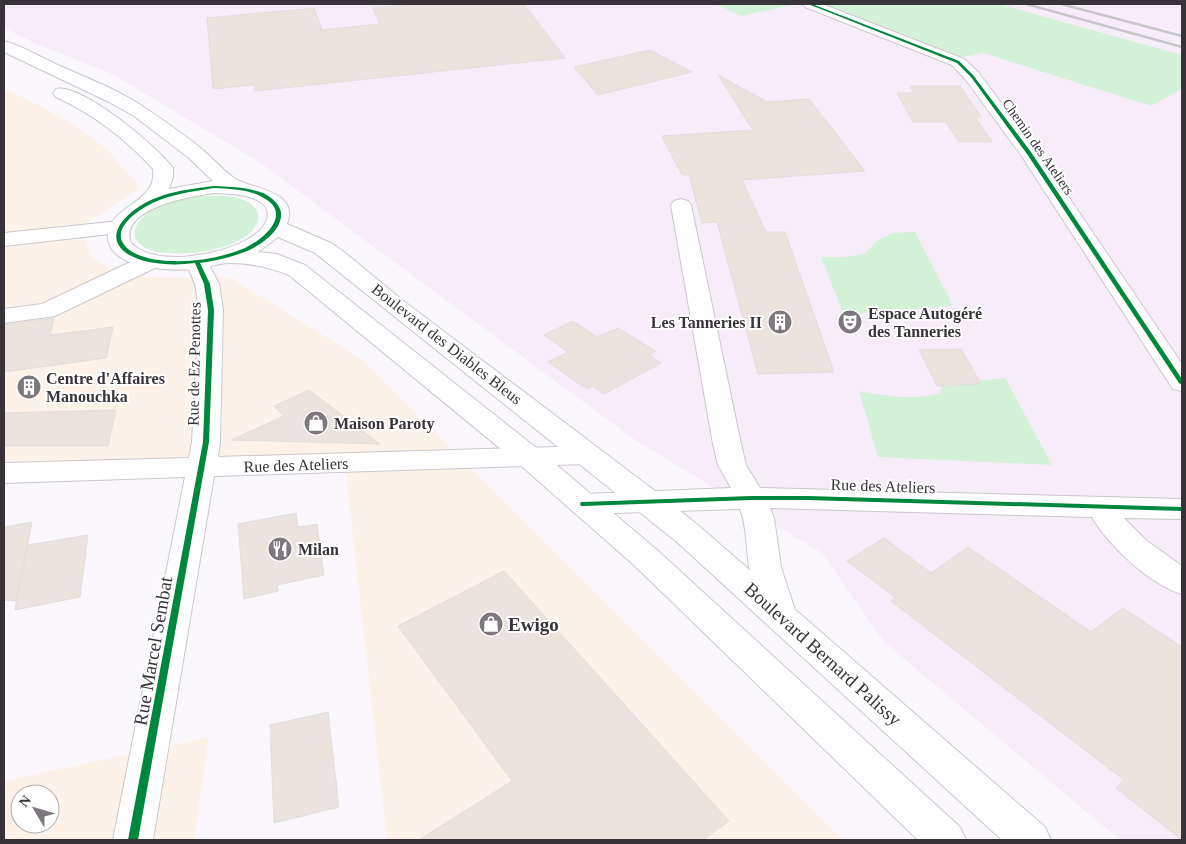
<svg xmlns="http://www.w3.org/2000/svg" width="1186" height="844" viewBox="0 0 1186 844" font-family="'Times New Roman',serif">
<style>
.commercial{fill:#fcf2ea;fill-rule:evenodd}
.built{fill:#f6edf9}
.green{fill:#d4f1da}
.building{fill:#eae3de;stroke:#e1dedf}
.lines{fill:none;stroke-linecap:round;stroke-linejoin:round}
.street-casing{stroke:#cbc8cc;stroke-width:2}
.secondary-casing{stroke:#cbc8cc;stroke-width:2}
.street{fill:#fefeff;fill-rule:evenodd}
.secondary{fill:#fefeff;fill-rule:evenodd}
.rail{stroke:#c8c8c8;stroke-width:2.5}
.cycleway-casing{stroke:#fff;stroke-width:3}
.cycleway{fill:#00873e;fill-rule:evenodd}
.labels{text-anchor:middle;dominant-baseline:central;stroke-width:4;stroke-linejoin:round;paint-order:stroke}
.far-street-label{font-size:14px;fill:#373338;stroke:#fff}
.poi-label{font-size:16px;font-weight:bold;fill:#373338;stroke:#fff;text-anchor:start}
.street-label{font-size:16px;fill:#373338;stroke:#fff}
.near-poi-label{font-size:19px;font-weight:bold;fill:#373338;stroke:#fff;text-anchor:start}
.near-street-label{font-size:19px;fill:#373338;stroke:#fff}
</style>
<rect width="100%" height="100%" fill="#fbf8fd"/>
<path class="commercial" d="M4 89 39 105 75 126 107 149 140 188 88 222 84 239 91 257 112 270 147 277 231 278 360 358 843 840H387L344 458 4 461Z
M209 737 194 840H4V781ZM20 794H50V824H20Z"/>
<path class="built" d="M4 4H716L741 16 797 4H817L958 58 983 53 1151 106 1182 89V840H1120L884 642 823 554 635 440 259 162 110 73 35 43 4 28Z
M999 4H1182V55Z"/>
<path class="green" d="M716 4H797L741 16Z
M817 4H999L1182 55V89L1151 106 983 53 958 58Z
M203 196C215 196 226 195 238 198 266 206 263 227 240 240 218 251 193 255 169 253 159 253 144 250 137 241 134 237 134 231 136 227 147 204 181 199 203 196Z
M915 232 953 306 844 315 821 257H846L864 254 877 241 893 233Z
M1005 378 1052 465 878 457 859 391C887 396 912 401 940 393L943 384Z"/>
<path class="building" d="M416 4H524L565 58 255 91 254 85 213 89 207 18 314 8 322 30 380 24 373 8Z
M650 50 692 72 598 95 574 67Z
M718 75 767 102 809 99 865 171 742 180 766 232H785L834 372 758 374 717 222 702 223 689 175H682L662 136 753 130Z
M910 86H960L981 117H975L992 142H959L946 122H913L897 93H914Z
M54 318 50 335 113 327 106 358 4 372V325Z
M573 321 597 337 618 328 655 351 649 355 661 363 604 394 593 386 587 389 548 362 568 352 544 335Z
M961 349 981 384 937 386 919 350Z
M309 390 380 444 231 440 284 416 274 406Z
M116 410 108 446H4V413Z
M296 513 298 527 317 524 324 575 277 585 278 591 244 599 238 524Z
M32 522 16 601 4 600V527Z
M88 535 80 597 15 610 28 545Z
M884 538 931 573 968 547 1091 632 1123 608 1182 647V840L1116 788 1124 780 891 601 895 597 847 561Z
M504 571 605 683 729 821 703 840H419L512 781 398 626Z
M328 712 339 807 274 823 270 725Z"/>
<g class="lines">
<defs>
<path id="street" d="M803 4H822L964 59 978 72 1036 149 1182 364V391L1173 389 1021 155 966 80 952 65 805 7Z
M681 199 688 201 691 205 741 444 746 465 760 488 1182 499V519L1124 518 1147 541 1182 566V594C1150 585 1108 545 1092 517L770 508 774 518 781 567 797 616 792 625 780 629 768 625C759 608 752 585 749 566 746 547 747 527 740 509L583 514 572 511 568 504 572 497 583 494 731 488 718 465 713 444 671 205 674 201Z
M120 221 128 222 131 227 128 232 4 246V233Z
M151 254 159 256 162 261 159 266 55 316 4 323V309L42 304 143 256Z
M197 255 205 257 219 284 223 310 220 442 218 457 588 446 598 448 602 455 598 462 588 464 214 476 153 840H113L185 477 4 483V463L189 458 192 442 199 310 195 284 186 262 189 257Z"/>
<path id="secondary" d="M4 41C23 46 42 58 60 66 89 79 122 91 148 110 166 122 186 136 203 150 214 160 223 170 234 178 250 189 300 190 287 224L331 243 344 252 401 299 659 494 699 526 1045 827 1051 840H1002L677 542 315 253 278 237 258 252 277 254 305 265 539 450 657 550 960 827 966 840H918L635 566 519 464 289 275C269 267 251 263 229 263 218 263 207 268 196 269 173 271 106 270 108 235 109 205 158 204 153 169 126 139 93 114 56 97L53 93 56 89C81 83 158 147 173 168V177L169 189 213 181 189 158 134 116 109 102 4 52ZM214 193C225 194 238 193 249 197 278 205 270 227 248 239 221 255 156 268 131 243 118 208 192 196 214 193Z"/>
</defs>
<use href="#street" class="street-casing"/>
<use href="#secondary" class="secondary-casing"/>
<use href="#street" class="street"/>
<use href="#secondary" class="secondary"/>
<path class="rail" d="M1026 4 1182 47
M1061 4 1182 36"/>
<defs>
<path id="cycleway" d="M808 4H812L959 61 973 75 1031 152 1182 379V385L1179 383 1027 154 971 77 957 63Z
M214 186C231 187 247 187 263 193 271 197 279 203 281 212 282 220 278 227 273 233 255 253 225 259 200 263L210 284 214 310 209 442 138 840H128L203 442 208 310 204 284 195 263C180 265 164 265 149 262 108 253 106 228 140 206 162 192 189 189 214 186ZM214 188C230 189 248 189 262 197 294 213 264 239 245 248 221 258 195 262 170 261 130 260 96 237 145 207 165 195 190 192 214 188Z
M751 496H808L1182 507V511L808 500H751L583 506H581L580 504 581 502H583Z"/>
</defs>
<use href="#cycleway" class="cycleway-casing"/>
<use href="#cycleway" class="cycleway"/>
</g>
<defs>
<symbol id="building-disc" viewBox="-11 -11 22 22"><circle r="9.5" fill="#7c787d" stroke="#fff"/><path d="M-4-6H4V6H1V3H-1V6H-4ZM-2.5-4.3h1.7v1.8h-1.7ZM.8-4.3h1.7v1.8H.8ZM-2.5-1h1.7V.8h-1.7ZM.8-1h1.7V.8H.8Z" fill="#fff"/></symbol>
<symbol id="theatre-disc" viewBox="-11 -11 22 22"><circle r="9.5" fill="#7c787d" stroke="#fff"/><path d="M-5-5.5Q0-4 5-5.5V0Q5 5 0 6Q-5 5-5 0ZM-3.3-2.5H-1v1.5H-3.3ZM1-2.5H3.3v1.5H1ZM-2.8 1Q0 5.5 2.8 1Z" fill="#fff"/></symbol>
<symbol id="shop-disc" viewBox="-11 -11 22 22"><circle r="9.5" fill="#7c787d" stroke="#fff"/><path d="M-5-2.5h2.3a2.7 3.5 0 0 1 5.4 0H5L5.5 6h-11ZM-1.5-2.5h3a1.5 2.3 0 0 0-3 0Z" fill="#fff"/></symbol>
<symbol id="restaurant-disc" viewBox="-11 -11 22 22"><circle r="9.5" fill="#7c787d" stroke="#fff"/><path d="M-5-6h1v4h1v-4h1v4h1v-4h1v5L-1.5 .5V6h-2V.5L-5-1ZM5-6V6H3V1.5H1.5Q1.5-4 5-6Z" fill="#fff"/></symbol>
</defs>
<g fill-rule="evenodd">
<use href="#building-disc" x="766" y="308" width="28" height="28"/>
<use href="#theatre-disc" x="836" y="308" width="28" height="28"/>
<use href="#building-disc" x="15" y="373" width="28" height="28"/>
<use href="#shop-disc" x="302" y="409" width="28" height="28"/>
<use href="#restaurant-disc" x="266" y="535" width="28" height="28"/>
<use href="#shop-disc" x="477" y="610" width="28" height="28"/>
</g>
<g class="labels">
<g class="far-street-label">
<text transform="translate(1038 147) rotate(55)">Chemin des Ateliers</text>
</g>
<g class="poi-label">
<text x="868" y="313">Espace Autogéré<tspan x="868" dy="18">des Tanneries</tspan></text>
<text x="762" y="322" text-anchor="end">Les Tanneries II</text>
<text x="46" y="378">Centre d'Affaires<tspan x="46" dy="18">Manouchka</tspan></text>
<text x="334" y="423">Maison Paroty</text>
<text x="298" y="549">Milan</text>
</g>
<g class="street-label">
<text transform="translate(447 344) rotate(38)">Boulevard des Diables Bleus</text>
<text transform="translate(194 364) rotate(-89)">Rue de Ez Penottes</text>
<text transform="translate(296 465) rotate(-2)">Rue des Ateliers</text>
<text transform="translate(883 486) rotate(2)">Rue des Ateliers</text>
</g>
<g class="near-poi-label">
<text x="508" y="624">Ewigo</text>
</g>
<g class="near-street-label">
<text transform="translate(153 651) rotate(-80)">Rue Marcel Sembat</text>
<text transform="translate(823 654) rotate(42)">Boulevard Bernard Palissy</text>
</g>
</g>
<rect width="1186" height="844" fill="none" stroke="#373338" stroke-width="10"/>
<g transform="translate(35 809) rotate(308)"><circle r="24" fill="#ffffff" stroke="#afadaf"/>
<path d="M0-4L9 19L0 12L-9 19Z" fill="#7c787d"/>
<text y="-8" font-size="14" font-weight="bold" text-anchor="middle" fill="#373338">N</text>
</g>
</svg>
